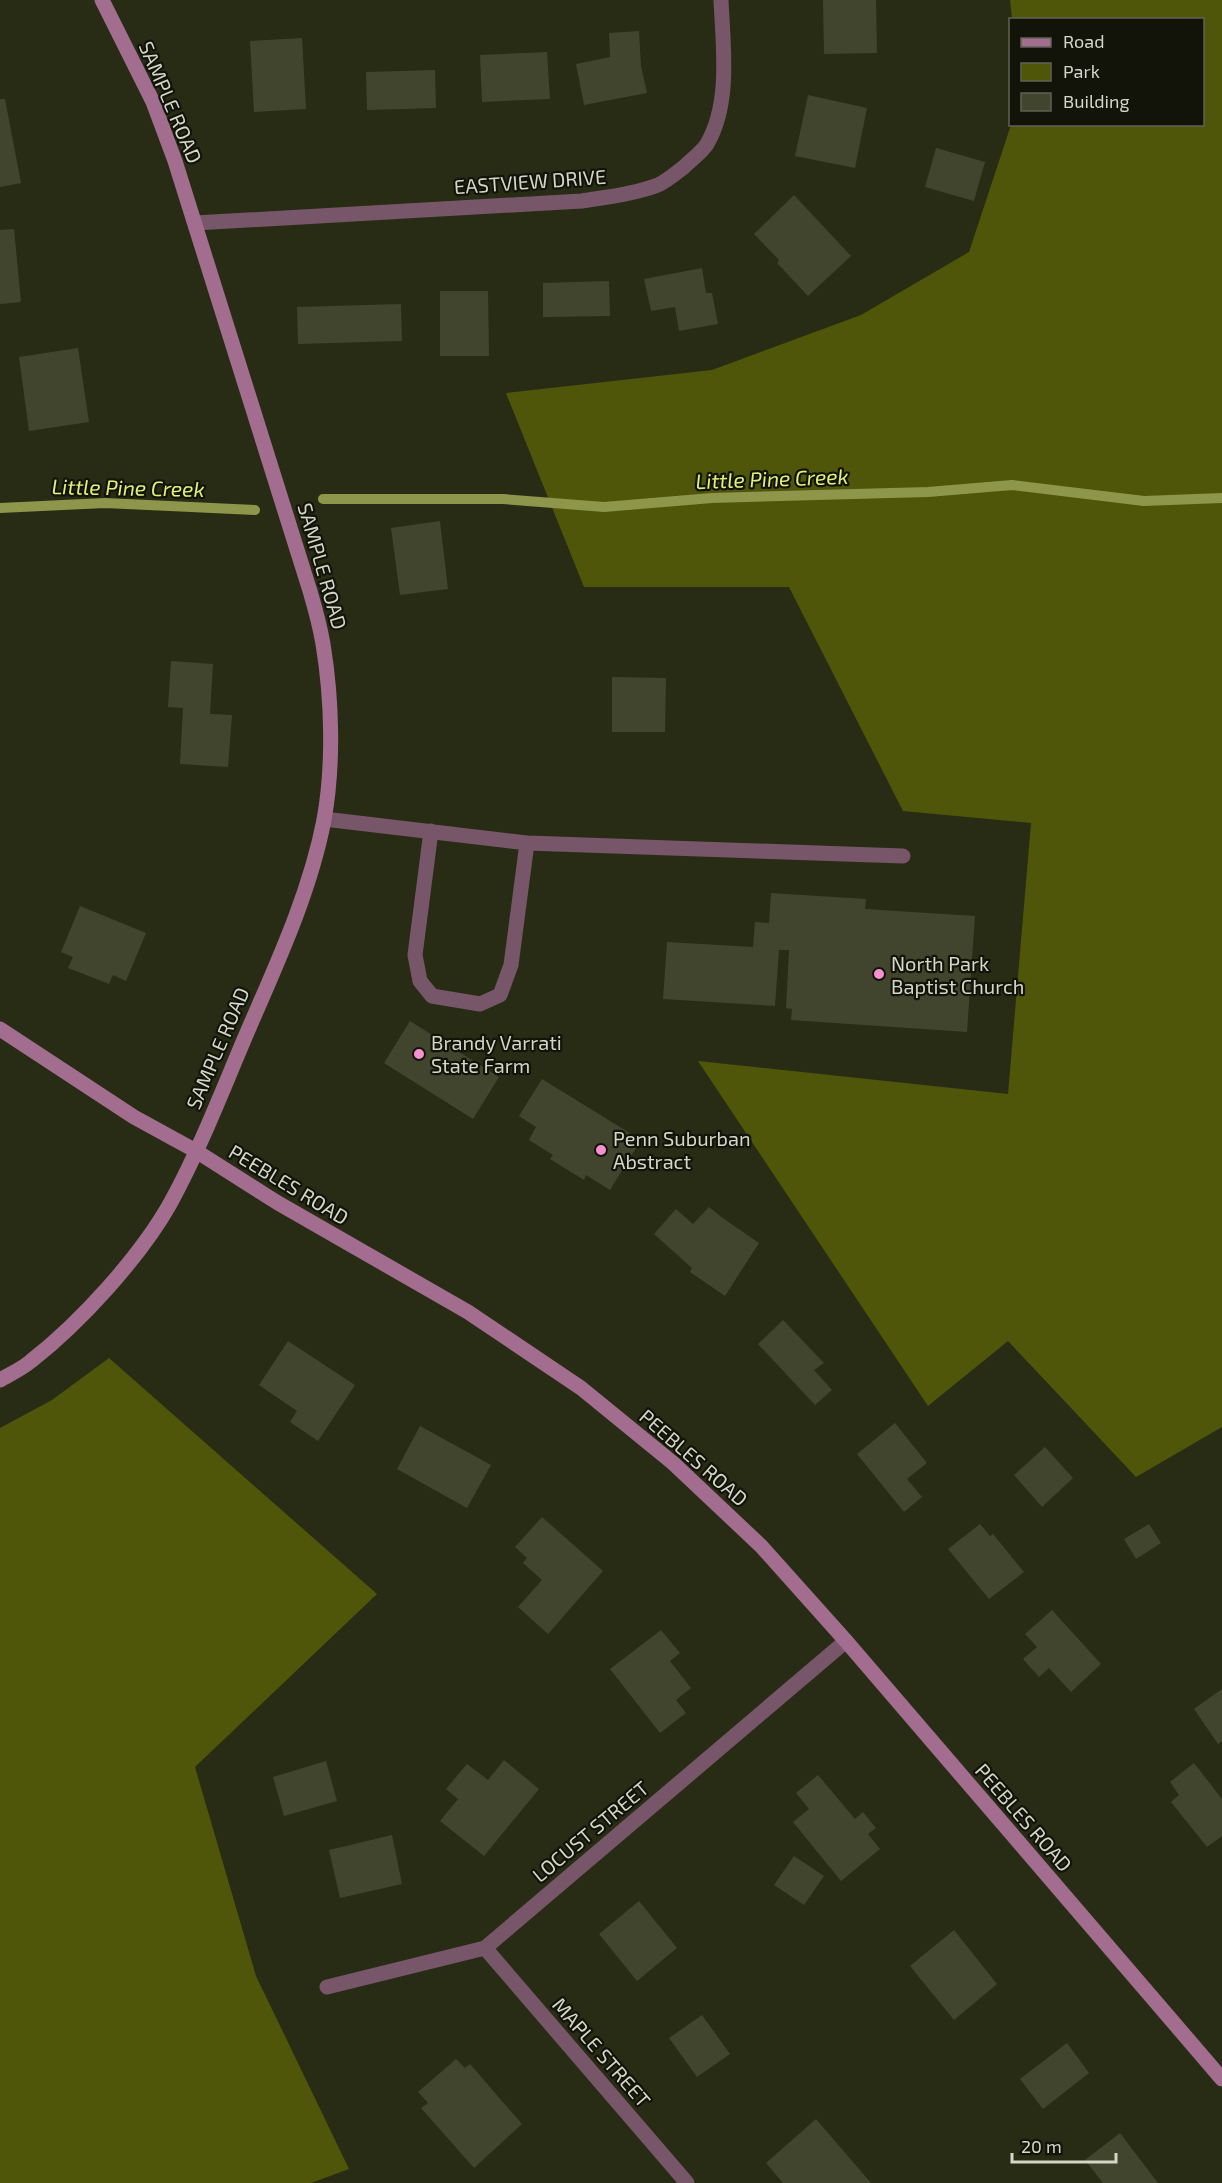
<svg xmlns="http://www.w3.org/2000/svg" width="1222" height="2183" viewBox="0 0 1222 2183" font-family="'Exo 2',sans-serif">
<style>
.green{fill:#4f5609}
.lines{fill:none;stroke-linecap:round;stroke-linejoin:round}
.stream{stroke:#8e964b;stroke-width:10}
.building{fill:#41452d}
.lane{stroke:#77566a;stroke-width:15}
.street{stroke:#77566a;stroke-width:15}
.secondary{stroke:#a26d8e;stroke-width:15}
.poi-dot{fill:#f690d0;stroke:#12140a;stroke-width:2}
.labels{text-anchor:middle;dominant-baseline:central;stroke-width:4.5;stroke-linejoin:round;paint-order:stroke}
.street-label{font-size:20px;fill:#d4d6c8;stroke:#12140a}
.poi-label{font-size:20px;fill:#d4d6c8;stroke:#12140a;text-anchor:start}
.water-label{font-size:21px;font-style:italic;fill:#e1f076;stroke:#12140a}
</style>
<rect width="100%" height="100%" fill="#292c15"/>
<path class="green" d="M1010 0H1222V1427L1136 1477 1008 1341 928 1406 698 1061 1008 1094 1031 823 903 811 789 587H584L506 393 712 370 861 315 969 252 1011 125 1202 124V20L1012 19Z
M109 1358 377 1594 195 1767 256 1976 349 2169 311 2183H0V1428L52 1400Z"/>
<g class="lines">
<path class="stream" d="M323 499H503L604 507 712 498 928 492 1012 485 1144 501 1222 498
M0 508 105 503 255 510"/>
</g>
<path class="building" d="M823 0H876L877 53 824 54Z
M639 31 641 66 647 93 584 105 576 64 610 57 609 33Z
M302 38 306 109 254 112 250 41Z
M547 52 550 99 482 102 480 55Z
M435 70 436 108 367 110 366 72Z
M808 95 867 108 855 168 795 156Z
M0 99H5L21 183 0 187Z
M936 148 985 162 974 201 925 187Z
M794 195 851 256 808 296 777 263 779 260 754 234Z
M14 229 21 302 0 304V230Z
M702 268 706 293H712L718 324 679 331 675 307 651 311 644 279Z
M609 281 610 316 543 317V283Z
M440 291H488L489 356H440Z
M401 304 402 341 298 344 297 307Z
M78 348 89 422 29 431 19 357Z
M440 521 448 589 400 595 391 528Z
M171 661 213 664 210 714 232 715 228 767 180 764 183 708 168 707Z
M612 677 666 678 665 732H612Z
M771 893 866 899 865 909 975 916 967 1032 791 1020 792 1009 786 1008 789 950H779L775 1006 663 999 667 942 753 947 755 922 769 923Z
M80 906 146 933 126 981 113 975 109 984 68 968 73 957 61 952Z
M410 1021 499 1077 473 1119 384 1063Z
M542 1079 641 1140 610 1190 586 1175 584 1180 550 1159 553 1155 529 1140 536 1127 519 1116Z
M709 1207 724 1219 759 1243 725 1296 690 1272 692 1268 654 1234 676 1209 693 1224Z
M783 1320 824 1363 814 1370 832 1390 815 1405 758 1344Z
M288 1341 355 1385 318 1441 290 1422 297 1411 259 1385Z
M895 1423 927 1463 907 1479 922 1497 904 1512 857 1454Z
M420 1426 491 1465 467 1508 397 1469Z
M1045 1447 1073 1478 1042 1507 1014 1475Z
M542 1517 603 1571 548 1634 518 1607 542 1580 523 1563 527 1558 515 1547Z
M980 1524 990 1536 993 1534 1024 1572 989 1599 948 1549Z
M1149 1524 1161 1543 1136 1559 1124 1539Z
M1052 1610 1101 1664 1071 1692 1049 1668 1039 1677 1023 1659 1037 1647 1025 1634Z
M661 1630 680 1653 670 1661 691 1688 676 1700 686 1713 660 1733 610 1669Z
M1222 1689V1741L1218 1744 1194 1709Z
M504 1760 539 1789 484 1856 440 1821 458 1799 446 1789 467 1764 488 1780Z
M326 1761 337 1801 284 1816 273 1777Z
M1194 1763 1222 1799V1836L1207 1847 1171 1802 1179 1795 1170 1782Z
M818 1775 855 1819 863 1812 876 1828 868 1834 880 1849 841 1881 793 1822 809 1809 796 1793Z
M392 1835 402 1884 340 1898 329 1850Z
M794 1856 824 1876 804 1905 774 1885Z
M639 1901 677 1948 637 1981 599 1934Z
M954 1930 997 1984 954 2020 910 1966Z
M702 2015 730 2054 697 2077 669 2038Z
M1067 2043 1089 2073 1043 2109 1020 2079Z
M456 2059 465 2068 470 2064 522 2124 474 2168 421 2108 428 2103 418 2092Z
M816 2119 871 2183H783L766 2163Z
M1120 2133 1158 2183H1103L1085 2160Z"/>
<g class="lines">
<path class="lane" d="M324 819 527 843 903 856
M431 831 415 955 420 981 432 996 480 1004 500 995 511 965 527 843"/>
<path class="street" d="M195 223 582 201C607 197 634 194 658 185 667 181 676 173 684 167 691 160 702 152 707 144 731 103 723 46 721 0
M485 1948 687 2183
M327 1987 485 1948 846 1641"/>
<path class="secondary" d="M0 1029 134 1117 196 1151 278 1203 468 1312 581 1388 673 1463 761 1546 846 1641 1222 2079
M0 1380C10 1374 22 1369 31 1361 80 1323 141 1256 171 1202 201 1147 224 1086 249 1028 278 961 310 892 324 820 334 764 332 699 323 644 320 626 315 608 310 591L175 161 153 102 102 0"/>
</g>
<g class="poi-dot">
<circle cx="879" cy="974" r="6"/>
<circle cx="419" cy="1054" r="6"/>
<circle cx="601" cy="1150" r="6"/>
</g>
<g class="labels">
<g class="street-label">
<text transform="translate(171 102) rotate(67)">SAMPLE ROAD</text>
<text transform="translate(530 181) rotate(-4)">EASTVIEW DRIVE</text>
<text transform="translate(323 566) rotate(74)">SAMPLE ROAD</text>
<text transform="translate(217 1048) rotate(-67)">SAMPLE ROAD</text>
<text transform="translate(289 1184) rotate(31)">PEEBLES ROAD</text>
<text transform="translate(694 1457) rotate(41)">PEEBLES ROAD</text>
<text transform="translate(1024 1817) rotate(49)">PEEBLES ROAD</text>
<text transform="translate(590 1831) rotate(-40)">LOCUST STREET</text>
<text transform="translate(602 2052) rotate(49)">MAPLE STREET</text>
</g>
<g class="poi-label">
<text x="891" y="963">North Park<tspan x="891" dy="23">Baptist Church</tspan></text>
<text x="431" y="1042">Brandy Varrati<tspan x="431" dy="23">State Farm</tspan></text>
<text x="613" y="1138">Penn Suburban<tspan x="613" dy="23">Abstract</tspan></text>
</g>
<g class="water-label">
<text transform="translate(772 478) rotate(-2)">Little Pine Creek</text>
<text transform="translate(128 487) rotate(1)">Little Pine Creek</text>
</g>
</g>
<rect x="1009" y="18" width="195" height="108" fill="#12140a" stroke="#606256" stroke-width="1.5"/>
<rect x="1021" y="38" width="30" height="9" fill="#a26d8e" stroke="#606256" stroke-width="1.5"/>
<text x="1063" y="48" font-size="18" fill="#d4d6c8">Road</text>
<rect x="1021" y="63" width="30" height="18" fill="#4f5609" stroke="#606256" stroke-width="1.5"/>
<text x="1063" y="78" font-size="18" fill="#d4d6c8">Park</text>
<rect x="1021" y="93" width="30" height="18" fill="#41452d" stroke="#606256" stroke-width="1.5"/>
<text x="1063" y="108" font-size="18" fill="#d4d6c8">Building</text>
<path d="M1012 2153v9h104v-9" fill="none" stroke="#d4d6c8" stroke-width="3"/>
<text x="1021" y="2153" font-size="18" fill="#d4d6c8" stroke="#12140a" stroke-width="4.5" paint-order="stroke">20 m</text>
</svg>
